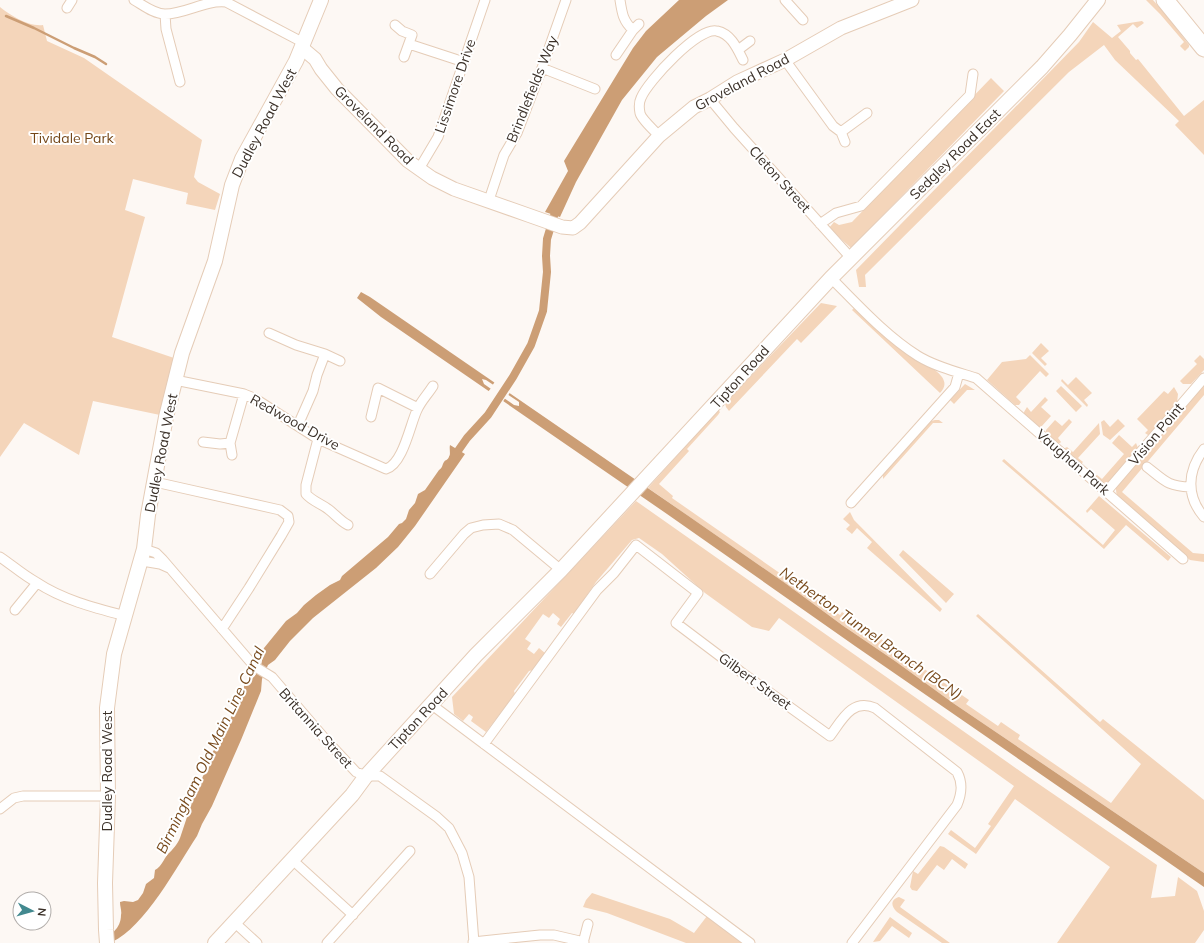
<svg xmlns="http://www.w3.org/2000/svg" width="1204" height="943" viewBox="0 0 1204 943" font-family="Mulish,sans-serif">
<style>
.green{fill:#f4d5ba}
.water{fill:#cc9e75;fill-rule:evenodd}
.pier{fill:#fdf8f4}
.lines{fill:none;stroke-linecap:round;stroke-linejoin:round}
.stream{stroke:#cc9e75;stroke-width:2.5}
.canal{stroke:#cc9e75;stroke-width:8}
.street-casing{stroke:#e5ccb7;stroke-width:11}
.secondary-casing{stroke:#e5ccb7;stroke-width:15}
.primary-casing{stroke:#e5ccb7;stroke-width:16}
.highway-casing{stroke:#e5ccb7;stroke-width:19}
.street{stroke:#fff;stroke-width:9}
.secondary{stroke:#fff;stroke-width:13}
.primary{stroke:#fff;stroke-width:14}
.highway{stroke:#fff;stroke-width:17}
.labels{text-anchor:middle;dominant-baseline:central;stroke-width:4;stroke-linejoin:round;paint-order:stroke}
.street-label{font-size:14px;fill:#3a3028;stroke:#fff}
.park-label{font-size:14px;fill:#744718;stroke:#fff}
.water-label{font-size:15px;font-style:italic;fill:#784a1c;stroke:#fff}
</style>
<rect width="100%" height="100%" fill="#fdf8f4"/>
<path class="green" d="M1146 0H1153L1167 16 1189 45V47L1185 51 1180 46 1184 42 1160 14Z
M0 7C10 15 29 27 43 25L47 41 84 58 202 140 194 177 198 182 220 194 215 210 186 204 188 193 133 179 125 210 145 217 112 337 174 358 160 415 93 401 79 455 24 423 0 457Z
M1142 21 1144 23 1137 28 1133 24 1118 37 1130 51V53L1136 60 1138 59 1184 116 1204 100V155L1175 125 1179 121 1115 60 1104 45 1069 72 865 275 866 287H859L856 270 1079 42 1093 22 1112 38 1121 31 1117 25Z
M991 78 1004 91 851 248 829 228 834 222 839 225 852 222Z
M821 303 837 306 801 343 797 339 729 411 726 407 725 403Z
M854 308C873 324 891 343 911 357 920 363 935 367 942 377 946 383 945 388 940 393L852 310Z
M1041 343 1049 351 1041 358 1047 364 1045 366 1032 353Z
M1030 355 1049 374 1046 377 1040 371 1016 397 1021 402 1019 405H1015L987 380 1002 362 1026 359Z
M1200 355 1204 359V370L1191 384H1183L1180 381 1197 364 1194 361Z
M1076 377 1092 393 1084 400 1088 405 1087 407 1061 381 1062 379 1068 385Z
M965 384 975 390H967L954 404 950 400Z
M1204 384V395L1122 492 1193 553 1204 554V562L1190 560 1120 499C1116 495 1116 492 1116 486Z
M1061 386 1082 406 1076 412 1056 391Z
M1174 387 1178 394 1177 403 1151 434 1148 435 1145 433 1148 430 1137 419 1164 391 1168 394Z
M1045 397 1048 400 1041 407 1051 416 1041 427H1039L1024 414V412L1027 407 1031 412Z
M718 410 720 412 718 415 687 449 689 451 659 484 673 496 672 498 840 615 842 612 969 700 966 704 998 726 1001 722 1020 735 1018 739 1111 803 1141 764 976 616 978 614 1100 722 1103 719 1204 800V873L953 703 895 661 842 625 785 583 648 488Z
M1069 419 1072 422 1058 438 1061 442 1060 443H1057L1046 432V430L1055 420 1062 426Z
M1118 419 1125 426 1110 440 1103 435 1101 422 1104 420 1110 427Z
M935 420H939L943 423H933L883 479V474L931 421Z
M1099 423 1100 434 1078 458 1083 462 1080 465 1065 450V448L1067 447 1073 452Z
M1119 435 1132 447 1136 443 1138 448 1110 482 1102 483 1094 477 1097 475 1102 479 1124 454 1112 443Z
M1004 459 1103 545 1115 530 1091 509 1087 513 1086 511 1099 496 1171 557 1168 561 1126 525 1104 549 1002 461Z
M636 501 1027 776 1157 865 1151 898 1175 896 1178 877 1197 891 1204 911V930L1195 943H1057L1110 867 1015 799 976 854 948 834 951 830 975 848 991 826 988 824 1014 786 779 618 769 631 752 627 705 593 662 554 639 538 632 540 596 582 574 614 572 613 561 627 557 624 560 619 553 613 549 618 543 614 525 639 531 643 527 649 534 654 539 648 545 653 533 670 529 671 514 691 515 694 486 732 471 721 473 717 469 714 463 721 454 714 452 697Z
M850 512 854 520 942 609 940 612 867 548 872 542 857 528 852 534 846 529 850 525 843 519Z
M903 550 954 594 946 603 899 555Z
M940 846 944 847 968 864 965 869 952 859 944 870 937 865 917 891 912 890 910 887 913 871 918 874Z
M592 893 670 919 694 933 707 916 742 943H686L607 913 583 907 586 900Z
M899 897 905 900 900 907 950 943H942L897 912C891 906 890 900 899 897Z
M890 917 912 933 909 938 892 926 880 941 873 942Z"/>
<path class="water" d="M679 0H728L706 16 657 57 622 100 576 182 560 217 545 212 568 171 564 161 633 48 646 31Z
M361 292 370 297 687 515 785 583 842 625 895 661 953 703 1204 873V887L855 646 667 514 381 317 357 298ZM482 379 486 380 519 402V406L514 405 484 384Z
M450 445 465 454 415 526 398 547 376 568 313 618 290 641 275 660 268 665 262 679 261 691 241 740 212 806 202 824 197 836C178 865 144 928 112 942 109 943 104 943 100 943 110 935 121 929 121 915 122 911 120 907 120 902L124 901 133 902 138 900 143 893 146 884 154 878 155 870C162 866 163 860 168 854 173 849 177 845 180 838L196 790 199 787 203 776 209 767 212 753 223 736 235 708C239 701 245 691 244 684 252 682 261 669 262 661 262 656 261 653 264 648L286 621 297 613 304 605 316 595 330 585 340 580 342 576 388 537 399 524 402 523 406 519 409 510 415 503 418 494 425 490 439 470C443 467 442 465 444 462 446 459 447 461 449 457 451 454 449 449 450 445Z"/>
<path class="pier" d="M496 380 511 391 507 397 492 386Z
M492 387 506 397 502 403 487 393Z"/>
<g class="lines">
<path class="stream" d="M6 16 34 28 74 48 95 57 106 64"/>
<path class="canal" d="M453 458 467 438 488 415 513 377 531 345 543 311 547 272 546 256 547 239 557 206"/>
<defs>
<path id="street" d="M134 0C143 5 154 14 165 14 186 14 204 0 226 2L304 43
M620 0C622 13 623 21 633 30
M785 0 803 20
M67 8 72 0
M165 14 166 29 180 82
M395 25 402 31 412 35 404 57
M409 44 464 62
M738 50 750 41
M616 55 633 30 639 24
M785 60 833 126 841 132 867 113
M542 68 595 89
M710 99 734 128 851 258
M841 132 845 142
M659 136C655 131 641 119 640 113 639 108 639 102 641 98 648 81 699 26 717 31 731 34 737 48 743 60
M419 169 438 137 485 0
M489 200 504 155 517 133 542 68 566 0
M820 224 836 213 861 206 970 95 973 74
M831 278C858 305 886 336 918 356 936 367 957 372 976 378L1183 559
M269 333 296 345 325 354 317 375 313 391 298 425
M325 354 340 361
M175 380 244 394 254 398 318 439 386 469C403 464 410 425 417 410 421 401 428 394 433 386
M371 417 378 388 418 408
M318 439 306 485V494C312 501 320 503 328 509 335 514 340 521 348 525
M203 442 220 444 230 443
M1204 449C1187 471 1186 496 1204 517
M232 455 230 443 244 394
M1147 467C1165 481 1167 486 1190 487
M155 482 280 510 288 516 289 522 281 536 249 588 222 629
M1107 491 1204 378
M851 503 955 387 959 373
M144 549 156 553 163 560 254 666 272 677 326 740 356 772 366 776H380L437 817 449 828 462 853 469 877 474 943
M0 557C12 565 23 575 36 582 63 600 95 608 126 616
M142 561 160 564 169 568
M430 574 464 534 471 528 483 525 499 524 513 530 561 570
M15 610 37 583
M432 705 750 943
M484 744 597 590 614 573 636 545 698 593 676 623 741 672 830 736C842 720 852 698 875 708L957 772C963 783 962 793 957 805L852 943
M0 809 14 798 23 796H108
M298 865 353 915
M234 922 257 943
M473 942 540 935H554L584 942
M327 943 410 851
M583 943 588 924"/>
<path id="secondary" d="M302 48 315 59 321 69 337 89 408 161 432 178 454 189 528 215 562 227 573 228 580 223 659 136 694 107 710 99 737 82 785 60 841 28 912 0"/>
<path id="primary" d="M107 943 106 930 105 883 108 796 107 708 114 654 144 549 148 515 166 417 182 353 215 261 232 185 242 159 296 61 321 0
M215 943 352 795 366 776 476 655 561 570 831 278 1042 67 1070 35 1098 0"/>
<path id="highway" d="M1165 0 1204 48"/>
</defs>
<use href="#street" class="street-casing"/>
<use href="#secondary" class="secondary-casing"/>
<use href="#primary" class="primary-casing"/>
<use href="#highway" class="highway-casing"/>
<use href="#street" class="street"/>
<use href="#secondary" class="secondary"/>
<use href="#primary" class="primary"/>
<use href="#highway" class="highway"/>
</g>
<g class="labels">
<g class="street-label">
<text transform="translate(742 82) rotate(-28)">Groveland Road</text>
<text transform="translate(455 86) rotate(-71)">Lissimore Drive</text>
<text transform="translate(532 89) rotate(-68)">Brindlefields Way</text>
<text transform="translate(264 123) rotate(-62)">Dudley Road West</text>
<text transform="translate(374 125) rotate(45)">Groveland Road</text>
<text transform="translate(955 154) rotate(-45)">Sedgley Road East</text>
<text transform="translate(780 179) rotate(48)">Cleton Street</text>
<text transform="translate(740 377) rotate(-48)">Tipton Road</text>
<text transform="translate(295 422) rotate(29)">Redwood Drive</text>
<text transform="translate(1156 434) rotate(-50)">Vision Point</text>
<text transform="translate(161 453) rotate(-79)">Dudley Road West</text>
<text transform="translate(1073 462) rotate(41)">Vaughan Park</text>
<text transform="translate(755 681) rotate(36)">Gilbert Street</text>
<text transform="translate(418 719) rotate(-47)">Tipton Road</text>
<text transform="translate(316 728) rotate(48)">Britannia Street</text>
<text transform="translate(107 771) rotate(-90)">Dudley Road West</text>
</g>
<g class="park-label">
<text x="72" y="138">Tividale Park</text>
</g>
<g class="water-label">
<text transform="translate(871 633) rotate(35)">Netherton Tunnel Branch (BCN)</text>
<text transform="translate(210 750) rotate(-64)">Birmingham Old Main Line Canal</text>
</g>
</g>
<g transform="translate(32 911) rotate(96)"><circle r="19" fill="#ffffff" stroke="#b0aca9"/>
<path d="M0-3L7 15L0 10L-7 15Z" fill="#42898f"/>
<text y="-6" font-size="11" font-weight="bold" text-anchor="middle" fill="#3a3028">N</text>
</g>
</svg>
